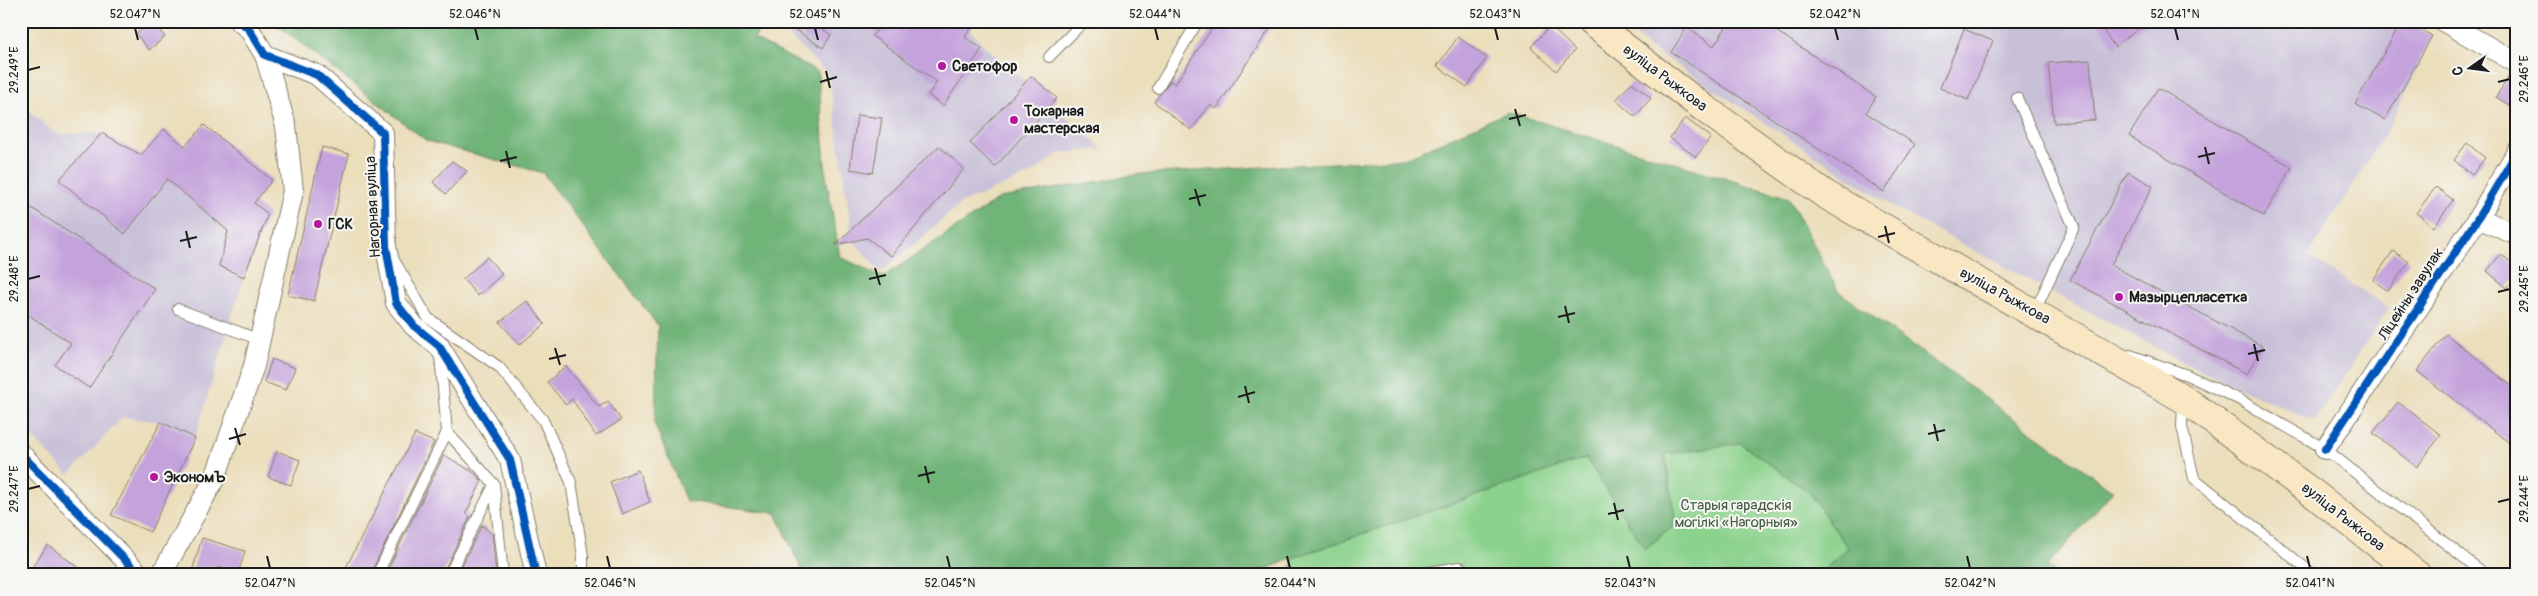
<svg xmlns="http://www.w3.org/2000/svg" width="2538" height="596" viewBox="0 0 2538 596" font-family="Pangolin,sans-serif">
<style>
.industrial{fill:#c8c0d8}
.green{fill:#8bd28c;stroke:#547754}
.forest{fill:#70b478;stroke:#46684a}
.building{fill:#c4a3dc}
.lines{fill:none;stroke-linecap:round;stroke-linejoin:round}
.lane-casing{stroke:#847d6c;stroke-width:12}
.street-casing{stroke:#847d6c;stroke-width:22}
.secondary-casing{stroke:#847d6c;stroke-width:30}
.lane{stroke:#fff;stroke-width:10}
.street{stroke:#fff;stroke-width:20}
.secondary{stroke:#f9e7c3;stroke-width:28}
.cycleway-casing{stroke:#f6f6f2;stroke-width:11}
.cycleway{stroke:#0057b8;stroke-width:8}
.ticks{fill:none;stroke:#1c1c1c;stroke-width:2}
.poi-dot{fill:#b5179e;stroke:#f6f6f2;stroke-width:2}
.labels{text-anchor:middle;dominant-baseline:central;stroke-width:4;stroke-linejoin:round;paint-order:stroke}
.poi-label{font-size:15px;font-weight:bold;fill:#1c1c1c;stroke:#f6f6f2;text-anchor:start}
.street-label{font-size:15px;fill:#1c1c1c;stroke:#f6f6f2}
.park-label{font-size:15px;fill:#435c43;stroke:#f6f6f2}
.neatline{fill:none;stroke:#1c1c1c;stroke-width:2}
.ticks-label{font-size:12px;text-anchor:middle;fill:#1c1c1c}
</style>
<rect width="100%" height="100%" fill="#f6f6f2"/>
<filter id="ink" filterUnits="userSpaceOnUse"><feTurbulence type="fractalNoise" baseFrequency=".02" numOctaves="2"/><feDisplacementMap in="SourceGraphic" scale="10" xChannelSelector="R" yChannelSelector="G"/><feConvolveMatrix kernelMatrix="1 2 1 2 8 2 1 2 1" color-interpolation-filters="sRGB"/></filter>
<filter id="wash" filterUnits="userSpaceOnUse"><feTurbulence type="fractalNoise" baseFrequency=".0096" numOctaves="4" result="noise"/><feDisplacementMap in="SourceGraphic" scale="20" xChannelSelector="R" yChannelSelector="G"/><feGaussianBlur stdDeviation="1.12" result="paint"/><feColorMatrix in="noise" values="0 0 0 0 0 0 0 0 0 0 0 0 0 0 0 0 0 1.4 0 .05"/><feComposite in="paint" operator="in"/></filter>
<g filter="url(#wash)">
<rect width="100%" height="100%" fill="#ebdebb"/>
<path class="industrial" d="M785 21H961L985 47 1103 149 1060 153 1031 174 962 203 881 272 853 241 829 75 781 28Z
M1621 21H2407L2432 36 2390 126 2308 256 2389 308 2314 421 2192 367 1897 209 1646 45Z
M21 104 56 134 102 133 141 155 164 129 268 214 244 277 195 438 161 422 123 417 69 475 21 425Z"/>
<path class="green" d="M1740 443 1809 491 1848 548 1818 575H1291L1292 558 1586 458 1645 549 1676 524 1665 454Z"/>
<path class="forest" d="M272 21H764L754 39 818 72 826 177 840 257 883 277 1000 198 1141 174 1404 159 1508 112 1789 198 1838 291 2113 491 2047 566 2057 575H1818L1848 548 1809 492 1740 443 1665 454 1676 524 1645 549 1586 458 1292 558 1253 575H804L776 513 686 501 655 425 658 326 543 173 427 141Z"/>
<g id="blocks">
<path class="building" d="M152 21 165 37 149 50 136 34Z
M782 21H811L831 35 823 48Z
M883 21H976L965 37 982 49 943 106 928 95 937 82 872 36Z
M1217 21H1275L1216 109 1210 105 1191 130 1154 102 1170 81 1175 84Z
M1730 21H1761L1876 97 1866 113 1915 144 1884 192 1671 52 1687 28 1714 46Z
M2096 21H2148L2115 47Z
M2402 21H2407L2432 36 2385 120 2355 104Z
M1550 26 1575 50 1556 71 1531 47Z
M1964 29 1993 41 1968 100 1940 88Z
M1458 37 1487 58 1467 87 1437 66Z
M2090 60 2095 120 2054 123 2048 63Z
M2511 73 2517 75V110L2496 97Z
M1031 76 1057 98 995 167 970 143Z
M1632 82 1651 98 1635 117 1616 100Z
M2158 88 2292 167 2264 216 2129 136Z
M857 115 882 118 873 173 850 169Z
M1685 118 1711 137 1696 157 1670 138Z
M204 125 272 180 254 203 268 214 244 277 219 266 228 231 167 179 125 234 59 180 102 133 141 155 164 129 185 146Z
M2467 143 2485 158 2472 175 2454 160Z
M939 146 964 169 891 256 867 238 835 245Z
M322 147 349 154 314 301 288 295Z
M452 161 467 171 446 194 433 182Z
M2128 172 2153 186 2111 265 2262 346 2247 374 2070 280Z
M2436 187 2453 200 2434 227 2416 213Z
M21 201 155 289 89 388 55 365 71 343 21 310Z
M2393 251 2409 262 2388 291 2373 280Z
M2501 254 2517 267V276L2507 288 2487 271Z
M487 257 502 274 478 296 463 279Z
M527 301 545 324 519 345 500 322Z
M2446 334 2517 390V449L2417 371Z
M272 359 295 368 286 390 264 382Z
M566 366 599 407 608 401 621 420 596 436 572 399 566 405 547 382Z
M2398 402 2441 435 2417 467 2373 433Z
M161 422 195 438 150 532 111 515Z
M415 434 434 442 370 575H342Z
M277 451 300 460 291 485 268 477Z
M444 455 473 472 482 481 466 513 470 517 442 575H385Z
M638 470 650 502 622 514 610 482Z
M482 525 492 534 496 575H457Z
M202 538 245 551 238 574 218 567 215 575H191Z
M48 545 88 575H26Z"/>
</g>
</g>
<g filter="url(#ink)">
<use href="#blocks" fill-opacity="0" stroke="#847d6c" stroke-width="1"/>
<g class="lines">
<defs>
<path id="lane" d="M1049 57 1084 21
M1158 88 1198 21
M2017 98 2074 227 2040 300 2032 310
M394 260 428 318 499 367 543 420 571 482 583 556V575
M178 309 260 340
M440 355 447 432 494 484 503 575
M2130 355 2187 375 2238 399 2325 449 2486 575
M2183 402 2182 427 2194 478 2314 575
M377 575 447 432
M449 575 494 485
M1410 575 1460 567 1474 575"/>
<path id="street" d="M239 21 249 29 265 55 317 75 383 133 386 246 396 303 414 326 439 346 510 460 536 575
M2443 21 2517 63
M2478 218 2517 235
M2325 449 2478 218 2517 152
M21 454 140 575
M161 575 215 478 254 366 293 191 286 126 265 55"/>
<path id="secondary" d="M1590 21 1705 109 1826 195 2184 399 2314 494 2417 575"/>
</defs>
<use href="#lane" class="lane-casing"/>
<use href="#street" class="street-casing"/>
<use href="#secondary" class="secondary-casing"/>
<use href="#lane" class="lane"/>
<use href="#street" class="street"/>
<use href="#secondary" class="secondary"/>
<defs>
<path id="cycleway" d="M239 21 249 29 265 55 317 75 383 133 386 246 396 303 414 326 439 346 510 460 536 575
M2325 449 2478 218 2517 152
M21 454 140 575"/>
</defs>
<use href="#cycleway" class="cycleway-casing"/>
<use href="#cycleway" class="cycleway"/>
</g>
</g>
<path class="ticks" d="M135 28 138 40M475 28 478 40M815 28 818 40M1155 28 1158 40M1495 28 1498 40M1835 28 1838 40M2175 28 2178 40M28 70 40 67M826 71 830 88M820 82 837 77M2498 82 2510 79M1515 109 1520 126M1509 119 1526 115M2205 147 2209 164M506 151 510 168M2198 157 2215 153M500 161 517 157M1195 189 1200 206M1189 199 1206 195M1885 226 1889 243M186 231 190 248M1878 237 1895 233M180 241 197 237M875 268 880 285M28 279 40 276M869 279 886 275M2498 292 2510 289M1565 306 1569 323M1558 317 1575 313M2254 344 2258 361M555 348 560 365M2248 354 2265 350M549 359 566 355M1245 386 1249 403M1238 397 1255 392M1934 424 1938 441M235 428 240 445M1928 434 1945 430M229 439 246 434M925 466 929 483M918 476 935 472M28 489 40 486M2498 502 2510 499M1614 503 1618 520M1608 514 1624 510M267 556 270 568M607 556 610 568M947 556 950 568M1287 556 1290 568M1627 556 1630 568M1967 556 1970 568M2307 556 2310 568"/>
<g class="poi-dot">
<circle cx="942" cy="66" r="5"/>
<circle cx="1014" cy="120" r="5"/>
<circle cx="318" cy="224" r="5"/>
<circle cx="2119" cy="297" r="5"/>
<circle cx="154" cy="477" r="5"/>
</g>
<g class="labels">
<g class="poi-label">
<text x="952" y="66">Светофор</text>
<text x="1024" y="111">Токарная<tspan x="1024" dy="17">мастерская</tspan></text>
<text x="328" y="224">ГСК</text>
<text x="2129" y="297">Мазырцепласетка</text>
<text x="164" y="477">ЭкономЪ</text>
</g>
<g class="street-label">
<text transform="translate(1665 78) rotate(37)">вуліца Рыжкова</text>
<text transform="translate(373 207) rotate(-93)">Нагорная вуліца</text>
<text transform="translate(2411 294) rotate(-57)">Ліцейны завулак</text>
<text transform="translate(2005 296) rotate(29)">вуліца Рыжкова</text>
<text transform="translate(2343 517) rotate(38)">вуліца Рыжкова</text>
</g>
<g class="park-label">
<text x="1736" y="505">Старыя гарадскія<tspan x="1736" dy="17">могілкі «Нагорныя»</tspan></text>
</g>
</g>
<rect width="2538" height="596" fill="none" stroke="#f6f6f2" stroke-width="55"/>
<g transform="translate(2470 68) rotate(256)" stroke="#f6f6f2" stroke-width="4" paint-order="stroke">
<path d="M0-4L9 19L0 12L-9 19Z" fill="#1c1c1c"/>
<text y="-8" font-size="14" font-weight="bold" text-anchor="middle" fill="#1c1c1c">С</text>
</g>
<rect x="28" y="28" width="2482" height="540" class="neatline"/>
<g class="ticks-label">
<text x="135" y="18">52.047°N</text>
<text x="475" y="18">52.046°N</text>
<text x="815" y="18">52.045°N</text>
<text x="1155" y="18">52.044°N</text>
<text x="1495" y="18">52.043°N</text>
<text x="1835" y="18">52.042°N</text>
<text x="2175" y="18">52.041°N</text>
<text transform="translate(14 70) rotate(-90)" y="4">29.249°E</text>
<text transform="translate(2524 79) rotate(-90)" y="4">29.246°E</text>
<text transform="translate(14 279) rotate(-90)" y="4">29.248°E</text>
<text transform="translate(2524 289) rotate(-90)" y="4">29.245°E</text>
<text transform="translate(14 489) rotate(-90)" y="4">29.247°E</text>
<text transform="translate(2524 499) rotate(-90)" y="4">29.244°E</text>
<text x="270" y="587">52.047°N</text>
<text x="610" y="587">52.046°N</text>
<text x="950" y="587">52.045°N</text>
<text x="1290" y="587">52.044°N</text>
<text x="1630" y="587">52.043°N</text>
<text x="1970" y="587">52.042°N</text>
<text x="2310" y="587">52.041°N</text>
</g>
</svg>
